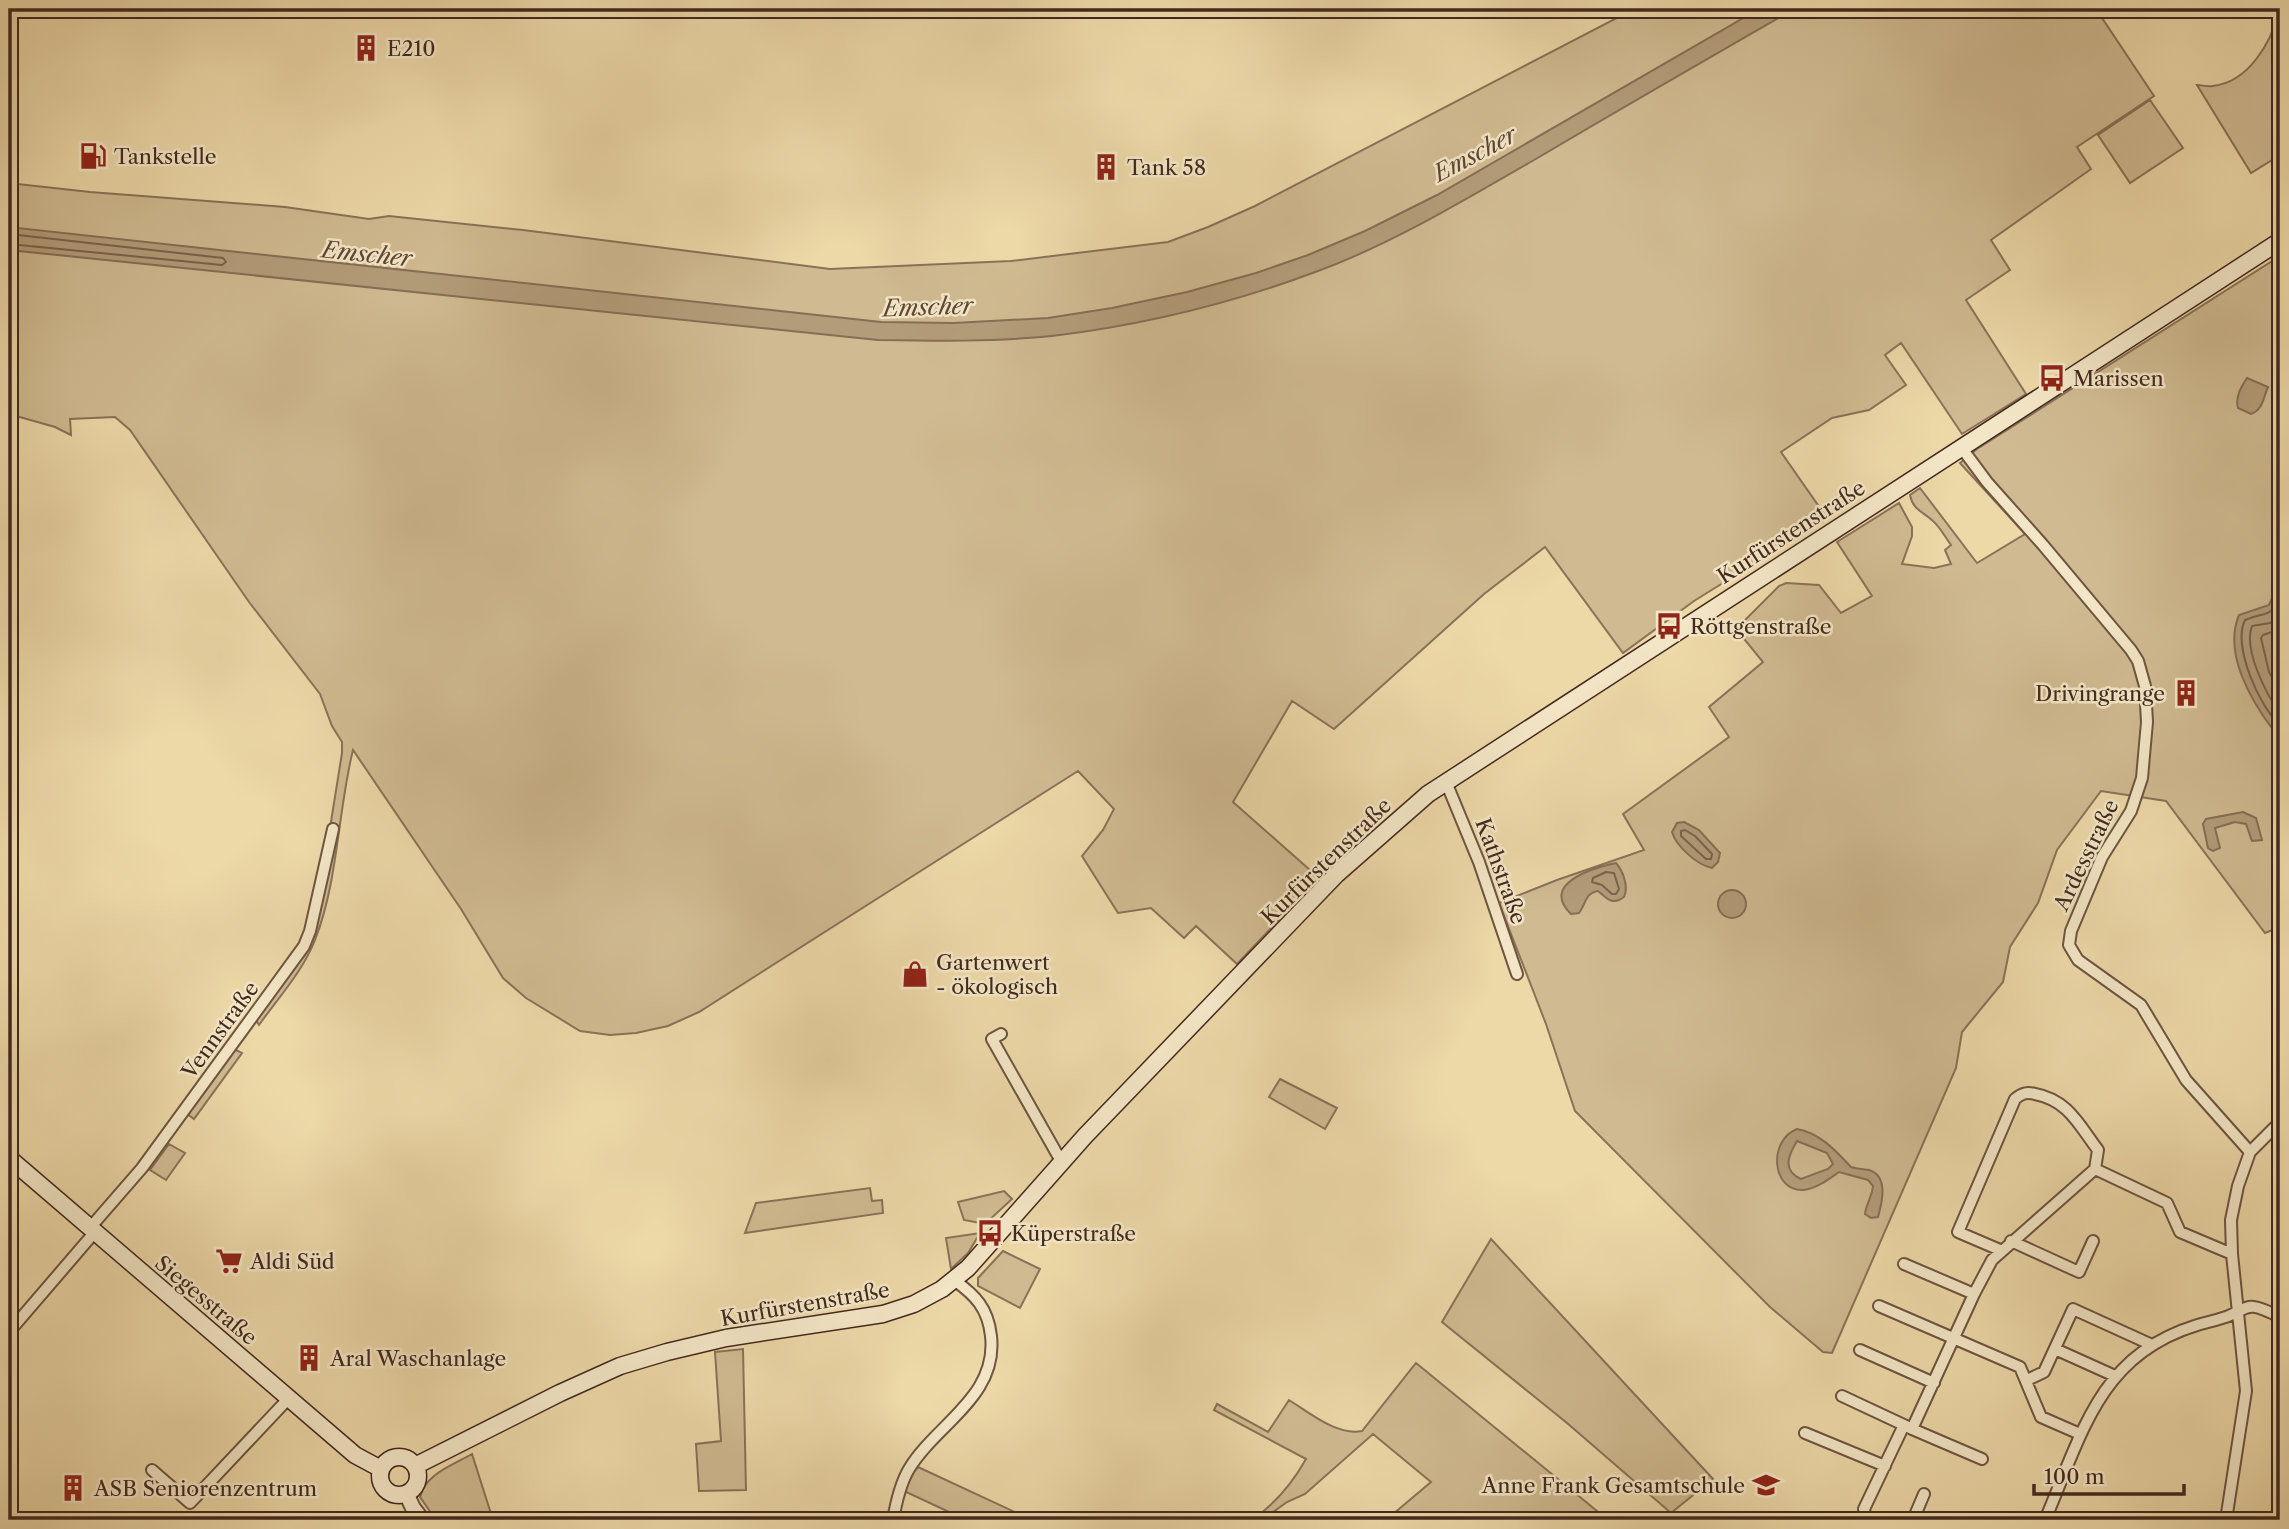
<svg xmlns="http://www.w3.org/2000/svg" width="2289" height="1529" viewBox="0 0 2289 1529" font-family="'Libre Caslon Text',serif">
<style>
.green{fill:#d0ba91;stroke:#897258;stroke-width:2}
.water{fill:#b39c79;stroke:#866e55;stroke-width:2;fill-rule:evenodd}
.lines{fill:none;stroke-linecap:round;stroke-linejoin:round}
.shore{stroke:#7a624c;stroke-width:2}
.minor-casing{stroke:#6d5541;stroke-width:14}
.tertiary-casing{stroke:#6d5541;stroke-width:18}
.secondary-casing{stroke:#42291f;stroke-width:19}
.minor{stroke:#f3e6c6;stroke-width:10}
.tertiary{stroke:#f3e6c6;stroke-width:14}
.secondary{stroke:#f3e6c6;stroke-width:16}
.labels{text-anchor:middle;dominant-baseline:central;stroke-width:5;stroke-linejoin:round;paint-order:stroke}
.poi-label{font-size:21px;fill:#42291f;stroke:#f3e6c6;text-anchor:start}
.street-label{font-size:21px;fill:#42291f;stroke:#f3e6c6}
.water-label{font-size:23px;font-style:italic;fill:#5e4636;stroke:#f3e6c6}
</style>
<rect width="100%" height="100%" fill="#edd8a8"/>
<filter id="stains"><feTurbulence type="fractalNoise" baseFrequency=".00286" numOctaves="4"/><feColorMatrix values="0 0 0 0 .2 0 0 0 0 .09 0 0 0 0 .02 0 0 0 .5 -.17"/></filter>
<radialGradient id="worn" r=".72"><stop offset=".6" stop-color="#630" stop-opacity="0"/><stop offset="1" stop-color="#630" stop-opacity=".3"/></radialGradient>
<path class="green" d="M1634 9H2096L2154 96 2077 147 2091 169 1991 240 2010 270 1966 300 2026 394 1962 434 1901 343 1885 355 1906 385 1869 410 1832 418 1781 452 1827 518 1694 601 1623 653 1545 547 1484 594 1334 729 1292 701 1233 802 1319 878 1237 964 1196 926 1184 938 1151 908 1118 913 1082 856 1103 830 1114 809 1078 771 699 1012 668 1026 636 1033 610 1035 580 1031 526 998 503 978 461 909 353 750C338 810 338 882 315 940 303 971 278 998 259 1025L254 1017 305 946 330 828 342 753V742L332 726 320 694 249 602 130 430 115 417 70 419 71 435 55 427 9 414V183L90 192 285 207 369 219 389 216 523 230 830 269 1011 261 1168 242 1208 227 1255 206Z
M2279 12 2280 155 2251 173 2197 85C2202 85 2208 87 2213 86 2249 82 2271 42 2279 12Z
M2150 100 2183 148 2130 183 2098 135Z
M2280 256V927L2265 933 2166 801 2101 791 2057 850 2038 903 2010 947 2003 982 1962 1032 1956 1068 1832 1353 1823 1352 1770 1307 1575 1111 1546 1024 1499 903 1557 880 1644 850 1623 814 1729 737 1709 707 1763 662 1736 629 1779 586 1786 583 1819 585 1841 613 1872 596 1837 542 1899 503 1912 527V536L1902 564 1934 568 1951 564 1945 550 1951 545C1945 537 1940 527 1933 521 1922 511 1913 510 1910 495L1920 488 1977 563 2025 534 1960 463 1977 449Z
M232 1048 242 1053 194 1119 186 1113Z
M1280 1079 1337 1108 1325 1129 1269 1097Z
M169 1144 185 1153 166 1180 150 1170Z
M870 1188 872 1201 882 1200 883 1213 745 1233 756 1203Z
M1004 1191 1012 1199 985 1224 964 1220 958 1202Z
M980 1233 968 1253 951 1269 946 1238Z
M1491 1239 1713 1479 1671 1513 1567 1423 1442 1322Z
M1003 1251 1040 1269 1020 1308 978 1286V1278Z
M743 1349 746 1490 699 1491 696 1444 721 1441 715 1352Z
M1416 1363 1608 1520H1386L1431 1482 1373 1434 1305 1494 1287 1502 1262 1520H1252C1275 1504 1292 1484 1306 1459L1214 1410 1217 1404 1268 1432 1289 1400C1310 1413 1337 1436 1362 1431Z
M472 1454 493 1520H436L420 1497C425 1474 453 1465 472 1454Z
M918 1467 1032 1520H966L904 1491 910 1476Z"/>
<path class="water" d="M1759 9H1794C1707 59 1620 109 1534 160 1464 200 1394 243 1318 271 1233 303 1143 325 1052 336 994 342 936 341 878 340L9 250V227L881 322 954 323 1048 318 1112 308 1187 292 1256 273 1308 255 1365 231 1437 195Z
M2247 378 2268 387C2263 398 2263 410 2251 414L2238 408C2235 397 2241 387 2247 378Z
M2277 588H2280V732L2274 731C2251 701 2223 653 2239 615L2269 605Z
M2243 812 2256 818 2262 840 2252 841 2246 824 2235 822 2215 828 2220 848 2213 851 2208 848 2203 824 2206 819Z
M1684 822 1699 830 1720 853 1718 862 1712 868C1697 865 1676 846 1672 832L1677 823Z
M1616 863C1623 871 1629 887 1624 897 1612 906 1607 898 1598 891 1585 893 1586 904 1579 913L1571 914C1540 884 1592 868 1616 863Z
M1718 904a14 14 0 1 1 28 0a14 14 0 1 1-28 0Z
M1797 1129C1820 1133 1836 1151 1851 1167 1857 1169 1863 1169 1869 1170 1889 1176 1882 1203 1878 1217L1871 1218 1865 1214C1866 1204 1872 1197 1873 1186L1868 1180 1839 1172C1829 1179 1816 1189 1804 1190 1771 1192 1768 1140 1797 1129ZM1797 1141 1827 1153 1833 1164 1828 1169 1801 1179C1782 1170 1788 1156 1797 1141Z"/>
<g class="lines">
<path class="shore" d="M9 234 223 258 226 262 222 265 9 244
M2280 597C2270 620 2263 611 2245 620 2232 646 2260 708 2280 725
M2280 616 2270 623 2252 626C2243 649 2266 694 2280 713
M2280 629 2263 635 2261 638 2269 672 2280 691
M1681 831 1685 830 1695 836 1712 854 1711 859H1706L1681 836Z
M1606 872 1614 873 1619 889 1616 894H1612L1602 885 1592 882 1593 878Z"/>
<defs>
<path id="minor" d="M1961 447 1987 482 2043 545 2131 650 2138 661 2145 686 2147 722 2142 778 2131 811 2102 857 2071 931 2069 945 2078 960 2141 1005 2186 1080 2250 1152 2238 1186 2231 1220 2232 1254 2246 1391 2226 1520
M1446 782 1479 862 1517 974
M1001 1034 992 1039 1061 1161
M2250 1152 2280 1122
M2095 1169 2167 1203 2180 1232 2232 1254
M89 1229 142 1168 304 946 310 931 333 829
M2011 1241 2079 1272 2093 1241
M1904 1264 1974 1294
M1879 1306 2020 1367 2041 1417 2080 1434
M9 1332 94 1233
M2055 1349 2115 1376
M1860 1350 1934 1383
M2027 1380 2044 1372 2073 1309 2150 1344
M1842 1396 1904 1425
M1912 1429 1982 1459
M1805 1433 1885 1466
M152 1470 190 1503 289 1398
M893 1520C896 1503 900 1484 909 1469 936 1424 998 1397 991 1336 988 1308 975 1295 954 1280
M1866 1520 1864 1509 1904 1425 1912 1429 1974 1294 1992 1260 2095 1169 2098 1150C2079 1125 2068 1100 2035 1094 2027 1092 2022 1093 2015 1099L1958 1232 2000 1250
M1913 1520 1924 1494
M2045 1520C2086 1424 2102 1346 2216 1320 2252 1311 2240 1297 2280 1317"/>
<path id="tertiary" d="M406 1493 413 1508 422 1520"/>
<path id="secondary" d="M9 1158 355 1455 381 1469
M380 1476a19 19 0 1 1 38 0a19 19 0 1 1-38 0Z
M415 1466 560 1393 620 1366 667 1352 726 1338 883 1314 914 1304 942 1289 968 1268 1085 1136 1337 874 1428 794 2280 241"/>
</defs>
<use href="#minor" class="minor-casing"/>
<use href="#tertiary" class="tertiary-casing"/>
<use href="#secondary" class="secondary-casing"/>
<use href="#minor" class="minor"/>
<use href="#tertiary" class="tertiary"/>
<use href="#secondary" class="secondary"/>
</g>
<defs>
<symbol id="building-bare" viewBox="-9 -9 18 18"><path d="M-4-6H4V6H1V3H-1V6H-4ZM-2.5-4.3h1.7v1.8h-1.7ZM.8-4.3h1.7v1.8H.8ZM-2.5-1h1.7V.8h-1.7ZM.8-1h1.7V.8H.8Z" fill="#8f2418" stroke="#f3e6c6" stroke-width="2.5" paint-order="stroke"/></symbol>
<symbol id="fuel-bare" viewBox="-9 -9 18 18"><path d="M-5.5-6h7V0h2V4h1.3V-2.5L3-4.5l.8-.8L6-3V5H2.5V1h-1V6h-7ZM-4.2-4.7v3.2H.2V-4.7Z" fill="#8f2418" stroke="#f3e6c6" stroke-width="2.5" paint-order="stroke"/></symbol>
<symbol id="bus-bare" viewBox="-9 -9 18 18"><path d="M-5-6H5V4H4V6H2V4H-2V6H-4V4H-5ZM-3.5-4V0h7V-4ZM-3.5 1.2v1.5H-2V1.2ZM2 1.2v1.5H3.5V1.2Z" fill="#8f2418" stroke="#f3e6c6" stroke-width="2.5" paint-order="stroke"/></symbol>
<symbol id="shop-bare" viewBox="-9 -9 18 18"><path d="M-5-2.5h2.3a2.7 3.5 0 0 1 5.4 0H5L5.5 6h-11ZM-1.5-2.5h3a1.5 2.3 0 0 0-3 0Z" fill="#8f2418" stroke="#f3e6c6" stroke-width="2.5" paint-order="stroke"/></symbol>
<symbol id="supermarket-bare" viewBox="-9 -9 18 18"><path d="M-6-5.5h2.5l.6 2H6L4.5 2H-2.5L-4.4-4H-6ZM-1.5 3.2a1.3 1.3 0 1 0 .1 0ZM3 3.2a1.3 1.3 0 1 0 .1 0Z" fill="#8f2418" stroke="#f3e6c6" stroke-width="2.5" paint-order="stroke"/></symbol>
<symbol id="school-bare" viewBox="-9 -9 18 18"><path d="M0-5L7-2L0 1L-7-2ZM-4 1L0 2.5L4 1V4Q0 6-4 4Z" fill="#8f2418" stroke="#f3e6c6" stroke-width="2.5" paint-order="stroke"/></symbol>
</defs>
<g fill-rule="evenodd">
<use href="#building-bare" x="347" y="29" width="38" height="38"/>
<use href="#fuel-bare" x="74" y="137" width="38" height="38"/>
<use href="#building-bare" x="1087" y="148" width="38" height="38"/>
<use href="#bus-bare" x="2033" y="359" width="38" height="38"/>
<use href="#bus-bare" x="1650" y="607" width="38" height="38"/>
<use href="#building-bare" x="2167" y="674" width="38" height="38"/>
<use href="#shop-bare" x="896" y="955" width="38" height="38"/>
<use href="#bus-bare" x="971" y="1214" width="38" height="38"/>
<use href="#supermarket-bare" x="210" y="1242" width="38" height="38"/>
<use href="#building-bare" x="290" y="1339" width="38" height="38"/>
<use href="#school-bare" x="1747" y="1466" width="38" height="38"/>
<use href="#building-bare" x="54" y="1469" width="38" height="38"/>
</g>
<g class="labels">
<g class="poi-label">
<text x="387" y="48">E210</text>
<text x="114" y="156">Tankstelle</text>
<text x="1127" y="167">Tank 58</text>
<text x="2073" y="378">Marissen</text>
<text x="1690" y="626">Röttgenstraße</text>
<text x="2165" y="693" text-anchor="end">Drivingrange</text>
<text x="936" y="962">Gartenwert<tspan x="936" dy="24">- ökologisch</tspan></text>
<text x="1011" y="1233">Küperstraße</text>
<text x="250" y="1261">Aldi Süd</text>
<text x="330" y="1358">Aral Waschanlage</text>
<text x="1745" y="1485" text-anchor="end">Anne Frank Gesamtschule</text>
<text x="94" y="1488">ASB Seniorenzentrum</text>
</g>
<g class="street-label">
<text transform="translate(1791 532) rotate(-33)">Kurfürstenstraße</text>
<text transform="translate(2086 855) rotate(-64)">Ardesstraße</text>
<text transform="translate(1326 861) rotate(-44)">Kurfürstenstraße</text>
<text transform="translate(1501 871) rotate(70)">Kathstraße</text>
<text transform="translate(220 1030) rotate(-54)">Vennstraße</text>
<text transform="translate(206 1300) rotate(40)">Siegesstraße</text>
<text transform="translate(805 1304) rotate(-10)">Kurfürstenstraße</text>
</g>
<g class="water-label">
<text transform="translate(1475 154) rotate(-28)">Emscher</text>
<text transform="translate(367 254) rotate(6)">Emscher</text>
<text transform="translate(928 307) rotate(-2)">Emscher</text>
</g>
</g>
<rect width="2289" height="1529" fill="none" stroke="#edd8a8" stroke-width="35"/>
<rect x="10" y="10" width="2268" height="1508" fill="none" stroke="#42291f" stroke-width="3.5"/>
<rect x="18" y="18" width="2254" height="1494" fill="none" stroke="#42291f" stroke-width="2"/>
<path d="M2034 1484v10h150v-10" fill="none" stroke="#42291f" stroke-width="3.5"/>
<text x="2044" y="1484" font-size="21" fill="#42291f" stroke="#f3e6c6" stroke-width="5" paint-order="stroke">100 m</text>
<rect width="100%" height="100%" filter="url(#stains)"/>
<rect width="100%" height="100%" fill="url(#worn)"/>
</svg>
